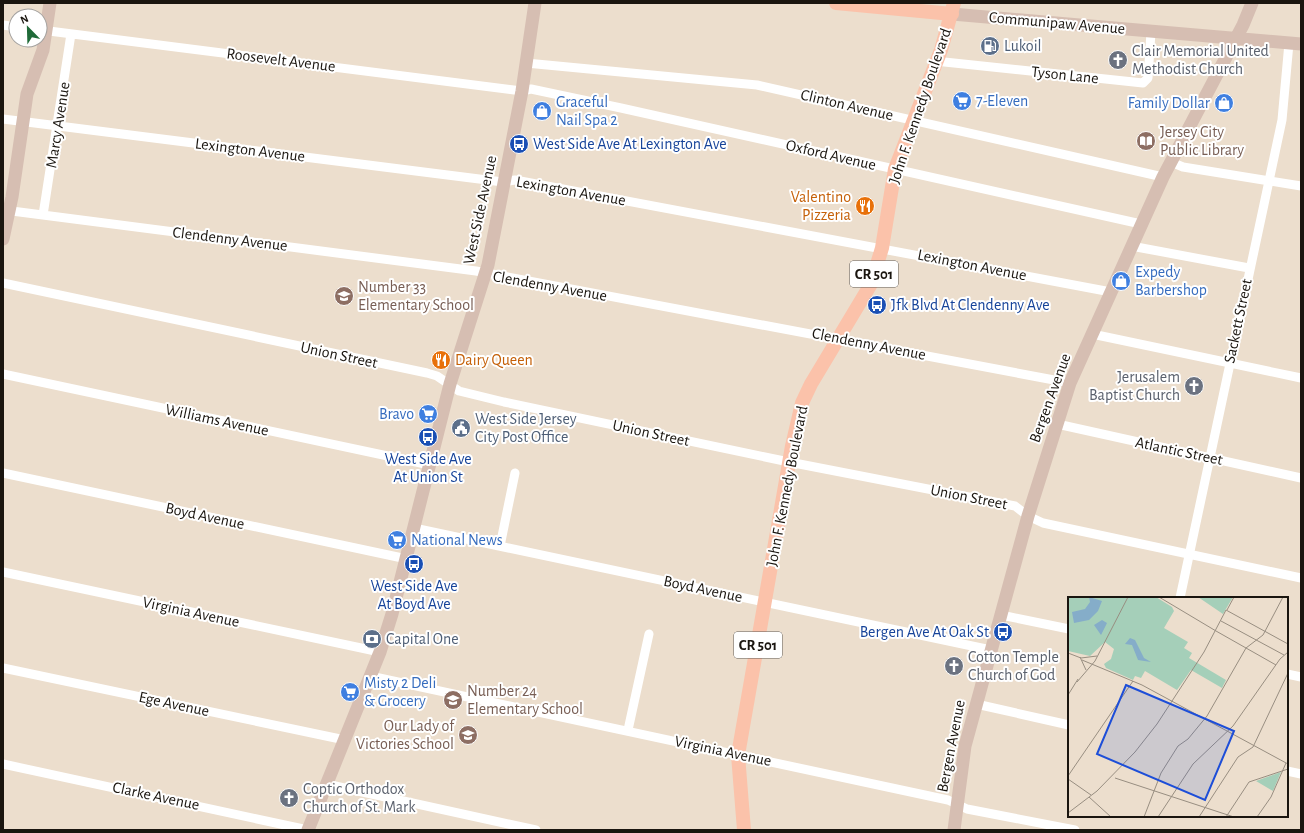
<svg xmlns="http://www.w3.org/2000/svg" width="1304" height="833" viewBox="0 0 1304 833" font-family="'Alegreya Sans',sans-serif">
<style>
.lines{fill:none;stroke-linecap:round;stroke-linejoin:round}
.street{stroke:#fff;stroke-width:9}
.secondary{stroke:#d6beb2;stroke-width:13}
.primary{stroke:#fbc2aa;stroke-width:14}
.labels{text-anchor:middle;dominant-baseline:central;stroke-width:4;stroke-linejoin:round;paint-order:stroke}
.shield{fill:#fff;stroke:#5f5b57;stroke-width:1}
.shield-label{font-size:15px;font-weight:bold;fill:#1a150f}
.street-label{font-size:16px;fill:#1a150f;stroke:#fff}
.service-label{font-size:16px;fill:#4e5e75;stroke:#fff;text-anchor:start}
.worship-label{font-size:16px;fill:#5b616d;stroke:#fff;text-anchor:start}
.shop-label{font-size:16px;fill:#366cbe;stroke:#fff;text-anchor:start}
.education-label{font-size:16px;fill:#785e54;stroke:#fff;text-anchor:start}
.transit-label{font-size:16px;fill:#164399;stroke:#fff;text-anchor:start}
.food-label{font-size:16px;fill:#c56008;stroke:#fff;text-anchor:end}
.inset-road{fill:none;stroke:#988e81;stroke-width:1}
.view{fill:#1d4ed8;fill-opacity:0.15;stroke:#1d4ed8;stroke-width:2}
.inset-edge{fill:none;stroke:#1a150f;stroke-width:2}
</style>
<rect width="100%" height="100%" fill="#ecdecd"/>
<g class="lines">
<path class="street" d="M3 25 16 27
M41 30 522 91 531 89 621 108 1141 224
M935 61 1143 83 1148 78 1151 32
M526 63 757 85 1163 177
M3 119 503 182 515 180 1111 292
M1171 162 1183 167 1301 186
M4 210 476 271 1070 383
M43 215 71 34
M1131 246 1249 268
M3 283 427 373 437 376 459 391 504 402 789 462 1015 506 1028 516 1043 523 1301 578
M1092 334 1301 378
M3 374 430 465
M1057 424 1301 478
M3 473 407 559
M414 528 991 650
M500 546 515 473
M3 572 380 652
M1180 598 1282 120 1289 43
M1001 615 1069 629
M3 668 345 740
M1287 674 1301 677
M370 676 948 800 967 809 1075 830
M976 704 1069 725
M628 730 649 634
M3 764 308 830
M1287 771 1301 774
M326 784 536 830"/>
<path class="secondary" d="M952 14 1301 44
M3 239 12 197 27 94 43 50 50 3
M308 830 380 652 392 614 450 384 488 265 522 91 535 3
M954 830 965 746 1028 516 1070 383 1163 177 1243 25 1252 3"/>
<path class="primary" d="M836 3 952 14
M744 830 738 755 792 446 802 403 811 384 871 284 882 248 895 169 941 50 954 3"/>
</g>
<defs>
<symbol id="fuel-disc" viewBox="-11 -11 22 22"><circle r="9.5" fill="#5c6f8a" stroke="#fff"/><path d="M-5.5-6h7V0h2V4h1.3V-2.5L3-4.5l.8-.8L6-3V5H2.5V1h-1V6h-7ZM-4.2-4.7v3.2H.2V-4.7Z" fill="#fff"/></symbol>
<symbol id="church-disc" viewBox="-11 -11 22 22"><circle r="9.5" fill="#6b7280" stroke="#fff"/><path d="M-1.2-6h2.4v3.5h3.3v2.4h-3.3V6h-2.4V-.1h-3.3v-2.4h3.3Z" fill="#fff"/></symbol>
<symbol id="supermarket-disc" viewBox="-11 -11 22 22"><circle r="9.5" fill="#3f7fe0" stroke="#fff"/><path d="M-6-5.5h2.5l.6 2H6L4.5 2H-2.5L-4.4-4H-6ZM-1.5 3.2a1.3 1.3 0 1 0 .1 0ZM3 3.2a1.3 1.3 0 1 0 .1 0Z" fill="#fff"/></symbol>
<symbol id="shop-disc" viewBox="-11 -11 22 22"><circle r="9.5" fill="#3f7fe0" stroke="#fff"/><path d="M-5-2.5h2.3a2.7 3.5 0 0 1 5.4 0H5L5.5 6h-11ZM-1.5-2.5h3a1.5 2.3 0 0 0-3 0Z" fill="#fff"/></symbol>
<symbol id="library-disc" viewBox="-11 -11 22 22"><circle r="9.5" fill="#8d6e63" stroke="#fff"/><path d="M-6-4Q-3-5.5-.7-3.5V5Q-3 3-6 4ZM6-4Q3-5.5 .7-3.5V5Q3 3 6 4Z" fill="#fff"/></symbol>
<symbol id="bus-disc" viewBox="-11 -11 22 22"><circle r="9.5" fill="#1a4fb4" stroke="#fff"/><path d="M-5-6H5V4H4V6H2V4H-2V6H-4V4H-5ZM-3.5-4V0h7V-4ZM-3.5 1.2v1.5H-2V1.2ZM2 1.2v1.5H3.5V1.2Z" fill="#fff"/></symbol>
<symbol id="restaurant-disc" viewBox="-11 -11 22 22"><circle r="9.5" fill="#e8710a" stroke="#fff"/><path d="M-5-6h1v4h1v-4h1v4h1v-4h1v5L-1.5 .5V6h-2V.5L-5-1ZM5-6V6H3V1.5H1.5Q1.5-4 5-6Z" fill="#fff"/></symbol>
<symbol id="school-disc" viewBox="-11 -11 22 22"><circle r="9.5" fill="#8d6e63" stroke="#fff"/><path d="M0-5L7-2L0 1L-7-2ZM-4 1L0 2.5L4 1V4Q0 6-4 4Z" fill="#fff"/></symbol>
<symbol id="civic-disc" viewBox="-11 -11 22 22"><circle r="9.5" fill="#5c6f8a" stroke="#fff"/><path d="M-.6-6.5H3V-4.5H.6V-3L4-1V1h2V6H-6V1h2V-1L-.6-3ZM-1.2 2.5V6h2.4V2.5Z" fill="#fff"/></symbol>
<symbol id="bank-disc" viewBox="-11 -11 22 22"><circle r="9.5" fill="#5c6f8a" stroke="#fff"/><path d="M-6-4H6V4H-6ZM0-2.3a2.3 2.3 0 1 0 0 4.6a2.3 2.3 0 1 0 0-4.6Z" fill="#fff"/></symbol>
</defs>
<g fill-rule="evenodd">
<use href="#fuel-disc" x="979" y="35" width="22" height="22"/>
<use href="#church-disc" x="1107" y="49" width="22" height="22"/>
<use href="#supermarket-disc" x="951" y="90" width="22" height="22"/>
<use href="#shop-disc" x="1213" y="92" width="22" height="22"/>
<use href="#shop-disc" x="531" y="100" width="22" height="22"/>
<use href="#library-disc" x="1135" y="130" width="22" height="22"/>
<use href="#bus-disc" x="508" y="133" width="22" height="22"/>
<use href="#restaurant-disc" x="854" y="195" width="22" height="22"/>
<use href="#shop-disc" x="1110" y="270" width="22" height="22"/>
<use href="#school-disc" x="333" y="285" width="22" height="22"/>
<use href="#bus-disc" x="866" y="294" width="22" height="22"/>
<use href="#restaurant-disc" x="430" y="349" width="22" height="22"/>
<use href="#church-disc" x="1183" y="375" width="22" height="22"/>
<use href="#supermarket-disc" x="417" y="403" width="22" height="22"/>
<use href="#civic-disc" x="450" y="417" width="22" height="22"/>
<use href="#bus-disc" x="417" y="426" width="22" height="22"/>
<use href="#supermarket-disc" x="386" y="529" width="22" height="22"/>
<use href="#bus-disc" x="403" y="553" width="22" height="22"/>
<use href="#bus-disc" x="992" y="621" width="22" height="22"/>
<use href="#bank-disc" x="361" y="628" width="22" height="22"/>
<use href="#church-disc" x="943" y="655" width="22" height="22"/>
<use href="#supermarket-disc" x="339" y="681" width="22" height="22"/>
<use href="#school-disc" x="442" y="689" width="22" height="22"/>
<use href="#school-disc" x="457" y="724" width="22" height="22"/>
<use href="#church-disc" x="278" y="787" width="22" height="22"/>
</g>
<g class="labels">
<g class="shield">
<rect x="850" y="261" width="48" height="26" rx="3"/>
<rect x="734" y="632" width="48" height="26" rx="3"/>
</g>
<g class="shield-label">
<text x="874" y="274">CR 501</text>
<text x="758" y="645">CR 501</text>
</g>
<g class="street-label">
<text transform="translate(1057 23) rotate(5)">Communipaw Avenue</text>
<text transform="translate(281 60) rotate(7)">Roosevelt Avenue</text>
<text transform="translate(1065 75) rotate(6)">Tyson Lane</text>
<text transform="translate(847 105) rotate(13)">Clinton Avenue</text>
<text transform="translate(920 106) rotate(-71)">John F. Kennedy Boulevard</text>
<text transform="translate(58 125) rotate(-81)">Marcy Avenue</text>
<text transform="translate(250 150) rotate(7)">Lexington Avenue</text>
<text transform="translate(831 155) rotate(13)">Oxford Avenue</text>
<text transform="translate(571 191) rotate(10)">Lexington Avenue</text>
<text transform="translate(480 210) rotate(-78)">West Side Avenue</text>
<text transform="translate(230 239) rotate(7)">Clendenny Avenue</text>
<text transform="translate(972 265) rotate(11)">Lexington Avenue</text>
<text transform="translate(550 286) rotate(10)">Clendenny Avenue</text>
<text transform="translate(1238 321) rotate(-78)">Sackett Street</text>
<text transform="translate(869 344) rotate(11)">Clendenny Avenue</text>
<text transform="translate(339 355) rotate(12)">Union Street</text>
<text transform="translate(1050 398) rotate(-70)">Bergen Avenue</text>
<text transform="translate(217 420) rotate(12)">Williams Avenue</text>
<text transform="translate(651 433) rotate(12)">Union Street</text>
<text transform="translate(1179 451) rotate(12)">Atlantic Street</text>
<text transform="translate(787 486) rotate(-79)">John F. Kennedy Boulevard</text>
<text transform="translate(969 497) rotate(11)">Union Street</text>
<text transform="translate(205 516) rotate(12)">Boyd Avenue</text>
<text transform="translate(703 589) rotate(12)">Boyd Avenue</text>
<text transform="translate(191 612) rotate(12)">Virginia Avenue</text>
<text transform="translate(174 704) rotate(12)">Ege Avenue</text>
<text transform="translate(951 746) rotate(-79)">Bergen Avenue</text>
<text transform="translate(723 751) rotate(12)">Virginia Avenue</text>
<text transform="translate(156 796) rotate(12)">Clarke Avenue</text>
</g>
<g class="service-label">
<text x="1004" y="46">Lukoil</text>
<text x="475" y="419">West Side Jersey<tspan x="475" dy="18">City Post Office</tspan></text>
<text x="386" y="639">Capital One</text>
</g>
<g class="worship-label">
<text x="1132" y="51">Clair Memorial United<tspan x="1132" dy="18">Methodist Church</tspan></text>
<text x="1180" y="377" text-anchor="end">Jerusalem<tspan x="1180" dy="18">Baptist Church</tspan></text>
<text x="968" y="657">Cotton Temple<tspan x="968" dy="18">Church of God</tspan></text>
<text x="303" y="789">Coptic Orthodox<tspan x="303" dy="18">Church of St. Mark</tspan></text>
</g>
<g class="shop-label">
<text x="976" y="101">7-Eleven</text>
<text x="556" y="102">Graceful<tspan x="556" dy="18">Nail Spa 2</tspan></text>
<text x="1210" y="103" text-anchor="end">Family Dollar</text>
<text x="1135" y="272">Expedy<tspan x="1135" dy="18">Barbershop</tspan></text>
<text x="414" y="414" text-anchor="end">Bravo</text>
<text x="411" y="540">National News</text>
<text x="364" y="683">Misty 2 Deli<tspan x="364" dy="18">&amp; Grocery</tspan></text>
</g>
<g class="education-label">
<text x="1160" y="132">Jersey City<tspan x="1160" dy="18">Public Library</tspan></text>
<text x="358" y="287">Number 33<tspan x="358" dy="18">Elementary School</tspan></text>
<text x="467" y="691">Number 24<tspan x="467" dy="18">Elementary School</tspan></text>
<text x="454" y="726" text-anchor="end">Our Lady of<tspan x="454" dy="18">Victories School</tspan></text>
</g>
<g class="transit-label">
<text x="533" y="144">West Side Ave At Lexington Ave</text>
<text x="891" y="305">Jfk Blvd At Clendenny Ave</text>
<text x="428" y="459" text-anchor="middle">West Side Ave<tspan x="428" dy="18">At Union St</tspan></text>
<text x="414" y="586" text-anchor="middle">West Side Ave<tspan x="414" dy="18">At Boyd Ave</tspan></text>
<text x="989" y="632" text-anchor="end">Bergen Ave At Oak St</text>
</g>
<g class="food-label">
<text x="851" y="197">Valentino<tspan x="851" dy="18">Pizzeria</tspan></text>
<text x="455" y="360" text-anchor="start">Dairy Queen</text>
</g>
</g>
<g transform="translate(1068 597)">
<rect width="220" height="220" fill="#ecdecd"/>
<path d="M0 0H88L104 10 106 14 96 31 120 45 116 51 124 56 121 61 158 83 154 91 123 73 109 93 77 74 73 81 67 79 65 83 38 71 36 67 43 62 46 52 37 45 22 59 0 54ZM130 0H165L155 17ZM213 175 205 194 188 184Z" fill="#a5cfb9"/>
<path d="M21 0 34 4 30 14 21 23 6 26 4 15 17 12 22 5ZM34 23 39 26 33 38 26 28ZM62 41 67 43 76 61 83 65 70 63 64 48 57 47Z" fill="#85adc9"/>
<path class="inset-road" d="M91 0 148 34M159 13 166 0M153 24 216 58M148 34 208 68M0 56 13 61 29 59M12 60 18 73M14 63 74 88 220 167M9 85 27 64 60 0M0 98 10 82M0 179 65 84M47 181 166 220M0 182 23 198M21 200 43 220M0 216 29 194 67 155 89 127 136 55 158 13 220 47M76 220 93 176 110 149 120 142 139 119 178 51 195 38 215 0M90 220 125 167 165 129 212 62 220 55M131 220 170 160 185 150 220 76M158 220 181 185 220 172M189 220 203 200 218 166"/>
<path class="view" d="M58 88 166 134 137 203 29 157Z"/>
<rect width="220" height="220" class="inset-edge"/>
</g>
<rect width="1304" height="833" fill="none" stroke="#1a150f" stroke-width="8"/>
<g transform="translate(28 28) rotate(337)"><circle r="19" fill="#ffffff" stroke="#a3a19f"/>
<path d="M0-3L7 15L0 10L-7 15Z" fill="#1f6a38"/>
<text y="-6" font-size="11" font-weight="bold" text-anchor="middle" fill="#1a150f">N</text>
</g>
</svg>
